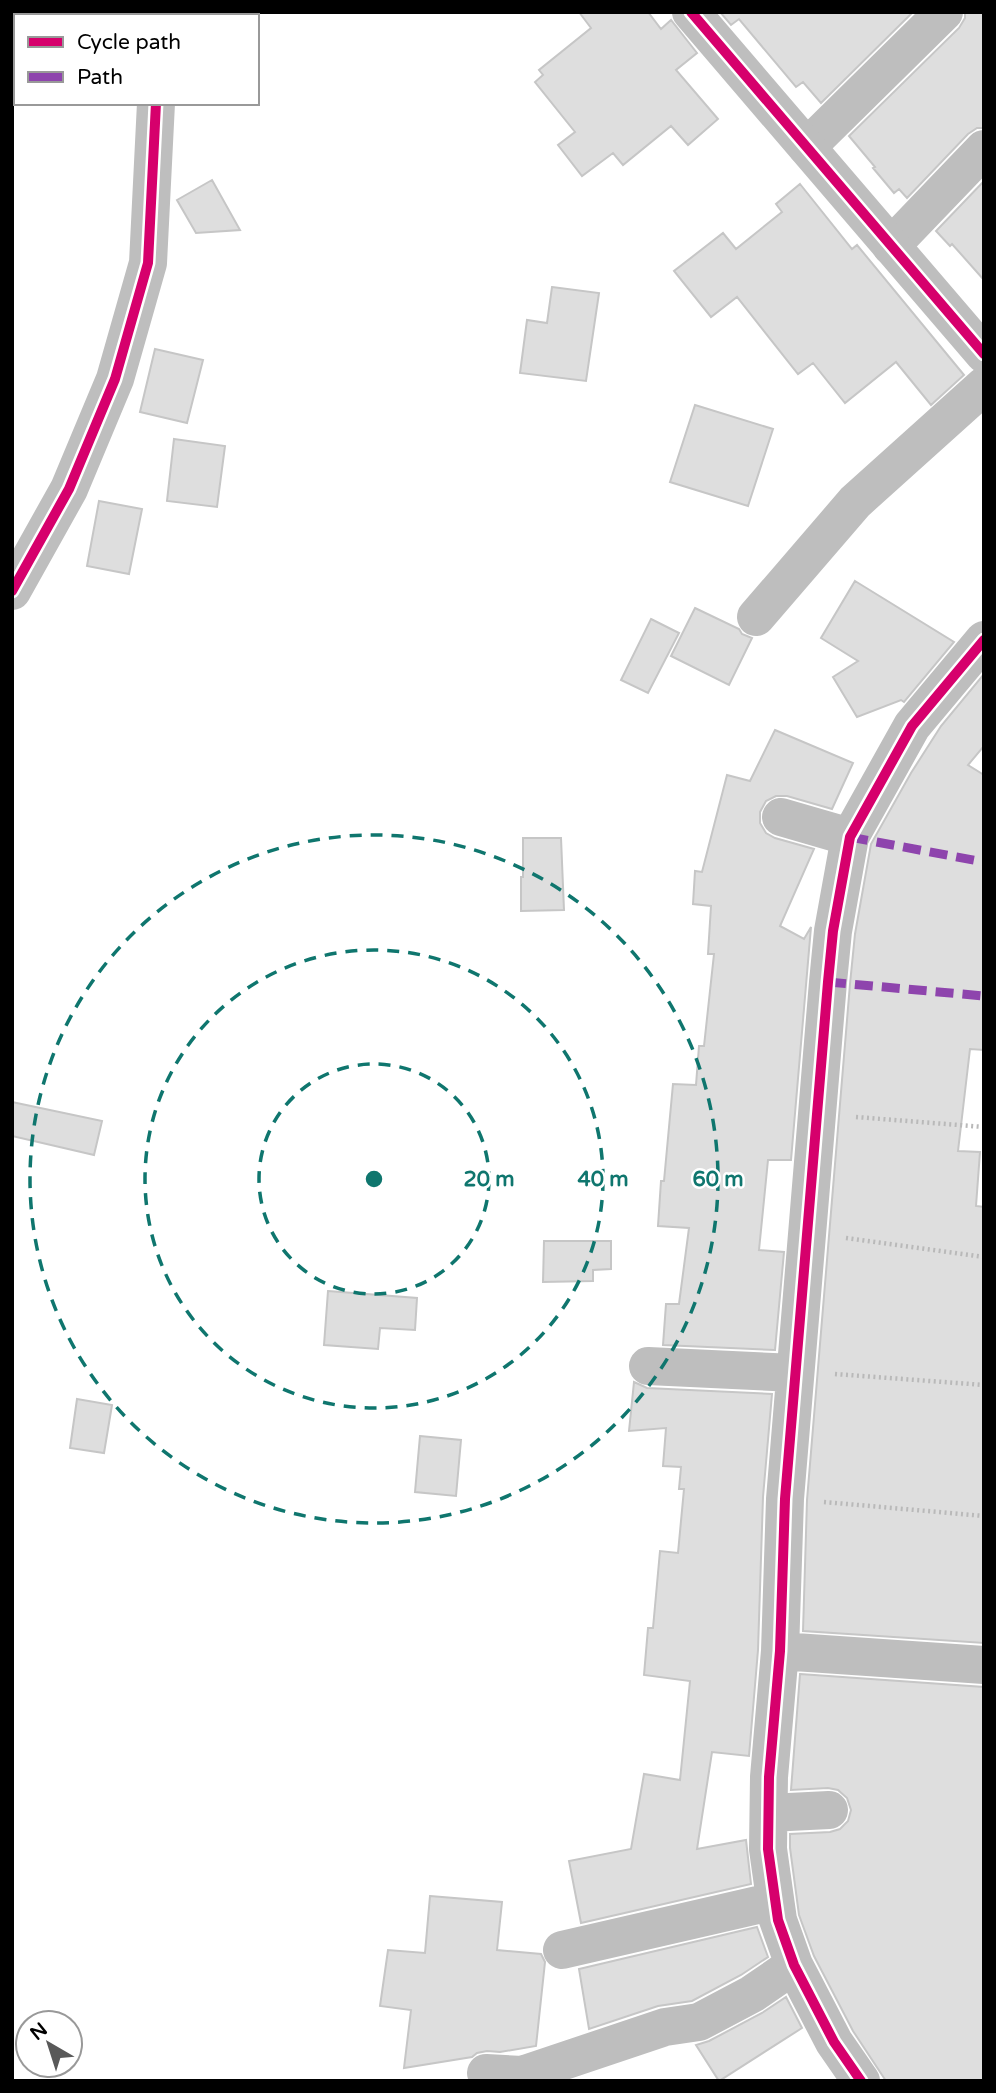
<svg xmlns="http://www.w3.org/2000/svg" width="996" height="2093" viewBox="0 0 996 2093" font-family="'Varela Round',sans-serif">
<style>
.building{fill:#dedede;stroke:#c6c6c6;stroke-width:2}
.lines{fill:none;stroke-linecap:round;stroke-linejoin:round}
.path{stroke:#b9b9b9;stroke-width:4.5;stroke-dasharray:2 3.5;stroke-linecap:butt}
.minor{stroke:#bebebe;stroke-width:38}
.tertiary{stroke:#bebebe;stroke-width:38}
.quiet{stroke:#8e44ad;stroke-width:9;stroke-dasharray:18 9;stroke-linecap:butt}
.cycleway-casing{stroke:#fff;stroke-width:15}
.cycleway{stroke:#d6006c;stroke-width:10}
.ring{fill:none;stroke:#0f766e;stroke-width:3.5;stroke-dasharray:12 9}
.centre{fill:#0f766e;stroke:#fff;stroke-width:3.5}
.ring-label{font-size:21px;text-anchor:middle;font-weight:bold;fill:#0f766e;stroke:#fff;stroke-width:5;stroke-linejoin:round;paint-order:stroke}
</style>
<rect width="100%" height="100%" fill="#fff"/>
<path class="building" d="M579 12H648L661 29 671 20 697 53 676 70 718 119 688 145 671 126 623 165 613 153 582 176 558 145 575 132 535 82 543 75 539 70 591 28Z
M720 12H913L821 103 803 82 796 87 739 19 731 25Z
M965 12H984V128H977L968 134 907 198 899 189 894 193 873 168 875 167 849 136 959 28 965 18Z
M212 180 240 230 196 233 177 200Z
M984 181V280L952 244 950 246 936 231Z
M800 184 852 249 857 245 964 375 931 405 896 362 845 403 813 363 798 374 737 297 711 317 674 271 723 233 736 249 782 212 776 204Z
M552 287 599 293 586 381 520 373 527 320 547 323Z
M155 349 203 360 187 423 140 412Z
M695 405 773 429 748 506 670 482Z
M174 439 225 446 217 507 167 501Z
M99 501 142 509 129 574 87 566Z
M855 581 954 642 904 702 901 700 857 717 833 677 858 661 821 638Z
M695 608 739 629 742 634 752 638 729 685 671 656Z
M651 619 679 633 648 693 621 680Z
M984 674V746L968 765 984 775V1050L970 1049 958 1151 980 1152 976 1206 984 1207V1643L803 1631 807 1500 850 984 855 934 871 844 911 773 941 726Z
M775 730 853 763 832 809 787 796H776L766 801 760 812V823L766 833 775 838 814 849 780 926 804 939 811 927 791 1160H768L759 1250 784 1252 775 1350 663 1345 666 1304H679L689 1228 658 1226 661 1181H664L673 1084 696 1085 699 1046H704L714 954H708L711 906 693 904 695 871 702 872 727 775 750 781Z
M523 838H561L564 910 521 911V877H523Z
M12 1102 102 1121 94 1155 12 1136Z
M544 1241H611V1269L593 1270V1281L543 1282Z
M328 1291 417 1298 415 1330 380 1328 378 1349 324 1345Z
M634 1382 647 1388 772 1394 763 1497 758 1650 749 1756 712 1752 697 1849 746 1840 751 1884 581 1923 569 1861 631 1849 644 1774 680 1780 690 1681 644 1675 648 1628H653L660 1551 678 1553 684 1489H679L681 1467 663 1466 666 1428 629 1431Z
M77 1399 112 1405 104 1453 70 1448Z
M420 1436 461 1440 456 1496 415 1492Z
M800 1674 984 1687V2081H886L853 2031 814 1956 799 1915 790 1848V1834L830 1832 840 1829 848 1821 851 1810 847 1798 838 1790 828 1788 791 1790Z
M430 1896 502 1902 497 1950 541 1954 545 1962 536 2046 500 2052 487 2051 477 2053 472 2057 404 2068 411 2010 380 2006 388 1950 425 1953Z
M757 1927 768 1957 741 1975 692 2001 658 2006 589 2029 579 1969Z
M786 1997 802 2028 719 2081 696 2045 709 2041 762 2013Z"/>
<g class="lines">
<path class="path" d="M856 1117 984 1127
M846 1238 984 1257
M835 1374 984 1385
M824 1502 984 1516"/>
<path class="minor" d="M160 16V12
M807 147 944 12
M891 246 984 149
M12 591 69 489 115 379 148 263 156 103
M756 617 855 502 984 386
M781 817 850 837
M648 1366 795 1373
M780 1651 984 1665
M769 1813 829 1810
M562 1950 775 1901
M486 2073 522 2075 665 2027 699 2022 752 1994 794 1965
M861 2081 834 2042 794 1965 778 1920 768 1849 769 1777 780 1651 785 1499 828 982 833 931 850 837 912 726 984 640"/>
<path class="tertiary" d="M691 12 984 354"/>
<path class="quiet" d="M850 837 984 862
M828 982 984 996"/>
<defs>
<path id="cycleway" d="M691 12 984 354
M12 591 69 489 115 379 148 263 156 103
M861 2081 834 2042 794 1965 778 1920 768 1849 769 1777 780 1651 785 1499 828 982 833 931 850 837 912 726 984 640"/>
</defs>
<use href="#cycleway" class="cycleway-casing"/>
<use href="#cycleway" class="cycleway"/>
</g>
<g class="ring">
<circle cx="374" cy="1179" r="115"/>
<circle cx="374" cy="1179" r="229"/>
<circle cx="374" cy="1179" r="344"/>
</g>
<circle cx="374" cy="1179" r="10" class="centre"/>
<g class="ring-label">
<text x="489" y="1186">20 m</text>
<text x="603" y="1186">40 m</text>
<text x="718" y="1186">60 m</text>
</g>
<rect width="996" height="2093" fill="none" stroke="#000000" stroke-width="28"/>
<rect x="14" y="14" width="245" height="91" fill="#ffffff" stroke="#999999" stroke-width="2"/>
<rect x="28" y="37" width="35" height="10" fill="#d6006c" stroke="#999999" stroke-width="2"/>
<text x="77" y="49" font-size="21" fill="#000000">Cycle path</text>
<rect x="28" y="72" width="35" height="10" fill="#8e44ad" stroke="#999999" stroke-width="2"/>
<text x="77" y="84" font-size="21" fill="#000000">Path</text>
<g transform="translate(49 2044) rotate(321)"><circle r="33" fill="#ffffff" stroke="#999999" stroke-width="2"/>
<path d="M0-5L12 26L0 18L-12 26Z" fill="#595959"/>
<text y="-10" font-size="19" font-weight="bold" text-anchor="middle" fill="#000000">N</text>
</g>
</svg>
